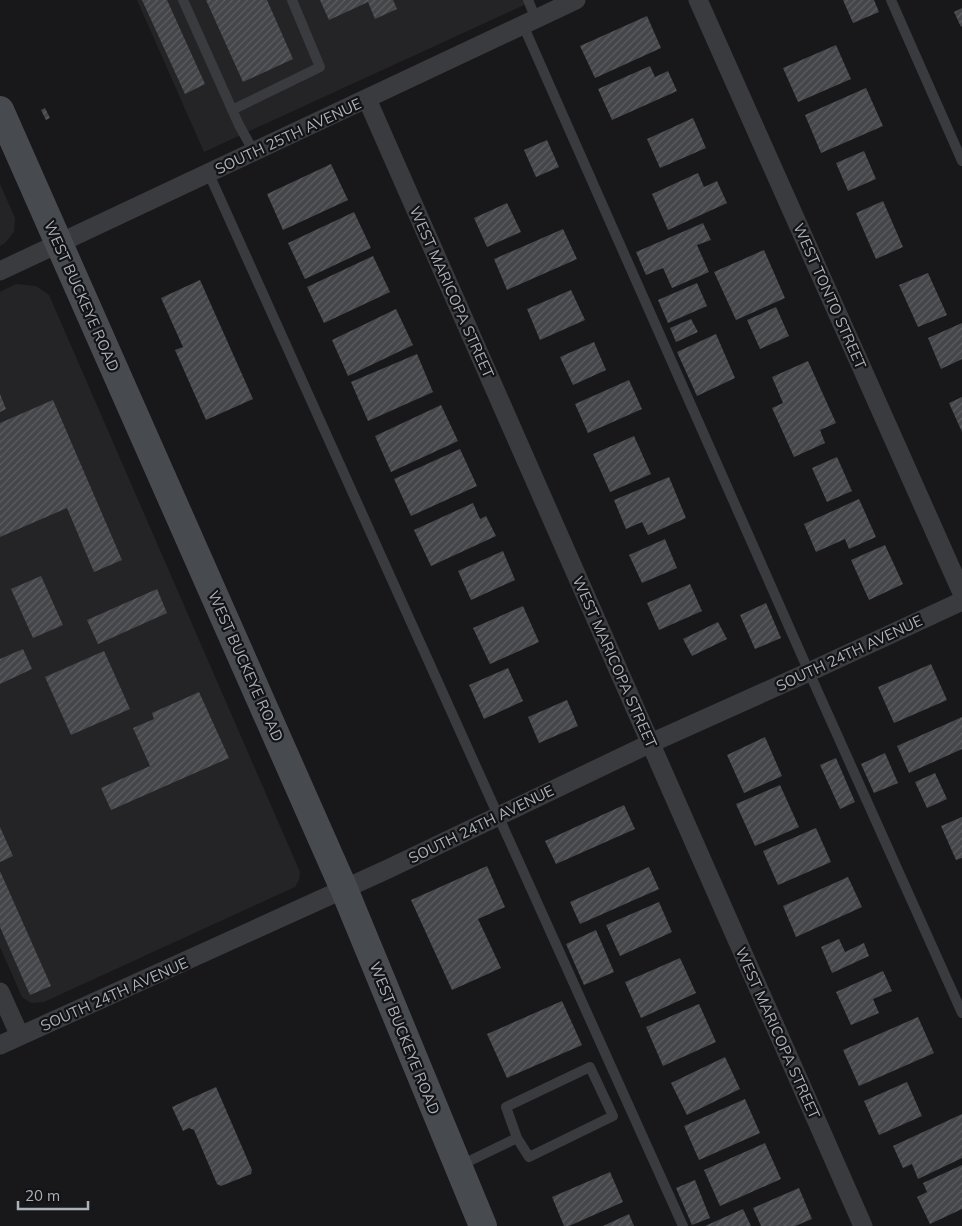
<svg xmlns="http://www.w3.org/2000/svg" width="962" height="1226" viewBox="0 0 962 1226" font-family="Mulish,sans-serif">
<style>
.built{fill:#242427}
.building{fill:url(#building-hatch)}
.lines{fill:none;stroke-linecap:round;stroke-linejoin:round}
.service{stroke:#393b3f;stroke-width:10}
.minor{stroke:#393b3f;stroke-width:19}
.secondary{stroke:#474a4f;stroke-width:28}
.labels{text-anchor:middle;dominant-baseline:central;stroke-width:4.5;stroke-linejoin:round;paint-order:stroke}
.street-label{font-size:15px;fill:#aab1b9;stroke:#131315}
</style>
<defs>
<pattern id="building-hatch" width="6" height="6" patternUnits="userSpaceOnUse" patternTransform="scale(1.25)"><rect width="6" height="6" fill="#44464a"/><path d="M-1 1l2-2M0 6l6-6M5 7l2-2" fill="none" stroke="#5c5e62"/></pattern>
</defs>
<rect width="100%" height="100%" fill="#18181a"/>
<path class="built" d="M137 0H535L204 152Z
M0 184 15 218 14 232 5 243 0 246Z
M16 284 36 286 49 295 300 872 299 880 295 887 44 1002 31 1003 22 997 0 947V292Z"/>
<path class="building" d="M142 0H167L205 84 185 94Z
M206 0H267L293 59 243 82Z
M320 0H393L397 9 375 19 368 2 329 20Z
M843 0H874L879 12 853 23Z
M962 8V26L961 27 954 12Z
M647 16 661 48 595 78 580 46Z
M836 45 851 79 798 102 783 68Z
M650 66 655 77 668 71 677 91 612 120 598 89Z
M866 88 883 126 821 153 805 115Z
M45 108 50 118 46 120 41 110Z
M693 118 706 148 660 168 647 139Z
M547 140 559 167 536 177 524 150Z
M864 151 876 179 848 191 836 163Z
M331 164 348 200 283 230 267 194Z
M698 173 704 187 717 181 727 203 668 230 652 194Z
M883 201 903 247 876 259 856 213Z
M507 203 521 232 487 247 474 218Z
M354 212 371 248 305 279 288 243Z
M703 223 711 240 697 245 709 272 672 288 663 268 646 275 636 252Z
M563 229 577 259 507 290 494 259Z
M764 250 785 298 736 320 714 272Z
M373 256 390 292 324 323 307 287Z
M928 273 947 315 918 327 899 285Z
M200 280 253 399 206 420 175 350 183 347 161 298Z
M697 283 707 306 668 323 658 300Z
M571 290 585 320 540 340 527 309Z
M776 307 789 336 760 349 747 320Z
M396 309 413 345 348 376 332 340Z
M691 319 698 332 676 342 670 328Z
M962 323V359L941 369 928 338Z
M716 334 735 378 697 396 677 352Z
M594 342 606 370 573 385 560 357Z
M417 354 433 392 368 421 351 382Z
M808 361 836 423 820 430 825 443 794 457 772 408 783 403 772 377Z
M629 380 642 409 588 433 575 404Z
M0 394 6 409 0 412Z
M962 397V432L949 403Z
M53 400 122 560 94 572 67 508 0 537V423Z
M441 405 458 441 391 472 375 436Z
M634 436 651 474 610 492 593 454Z
M460 449 477 486 411 516 394 479Z
M837 457 852 491 827 502 812 468Z
M669 477 686 518 648 535 642 522 626 529 614 500Z
M859 499 876 537 849 549 845 539 816 552 804 524Z
M473 503 480 519 486 516 496 536 431 566 414 530Z
M665 539 677 568 642 583 629 555Z
M885 545 903 584 869 600 851 560Z
M503 551 515 580 471 600 458 571Z
M41 576 63 625 33 638 11 589Z
M690 584 702 611 659 630 647 603Z
M157 589 167 613 98 644 87 620Z
M766 603 781 638 755 649 740 615Z
M523 606 539 642 490 664 473 628Z
M718 622 727 639 692 656 683 639Z
M23 649 32 669 0 684V659Z
M104 651 130 709 71 735 45 677Z
M931 664 947 700 894 723 878 687Z
M508 668 523 701 484 719 469 685Z
M199 692 229 758 111 810 101 788 150 766 133 728 154 719 152 713Z
M567 700 578 726 539 743 528 717Z
M962 717V749L909 773 897 746Z
M765 737 782 776 744 793 727 755Z
M885 753 898 783 874 793 861 764Z
M836 758 855 802 840 809 820 765Z
M935 773 947 799 927 808 915 782Z
M780 785 799 827 755 846 736 804Z
M624 805 635 829 556 864 545 841Z
M962 817V858L956 860 941 826Z
M0 827 13 856 0 862Z
M816 828 831 862 778 885 763 851Z
M487 866 505 907 478 919 501 968 452 990 411 900Z
M649 867 659 889 580 924 570 902Z
M0 871 51 986 30 995 0 927Z
M848 877 862 907 796 937 783 906Z
M659 902 672 932 620 956 606 925Z
M596 930 614 972 584 985 566 944Z
M839 939 845 952 864 943 869 956 832 973 821 947Z
M680 958 696 993 641 1018 625 982Z
M883 971 892 991 873 999 879 1013 851 1025 836 992Z
M562 1001 582 1045 507 1078 487 1034Z
M699 1004 716 1042 663 1066 646 1027Z
M918 1017 934 1053 859 1086 843 1050Z
M725 1057 740 1089 687 1115 671 1083Z
M907 1082 922 1116 879 1135 864 1101Z
M216 1087 252 1170 251 1174 221 1186 217 1184 194 1130 189 1128 183 1131 172 1107Z
M745 1099 760 1133 699 1160 684 1126Z
M962 1114V1158L918 1179 912 1164 903 1168 893 1146Z
M765 1143 781 1179 720 1206 704 1170Z
M962 1165V1209L930 1224 917 1197 927 1192 923 1183Z
M610 1172 623 1202 569 1226H564L552 1197Z
M695 1180 710 1218 692 1225 676 1188Z
M799 1188 812 1219 795 1226H761L753 1208Z
M743 1209 751 1226H705Z
M629 1214 634 1226H603Z"/>
<g class="lines">
<path class="service" d="M183 0 239 125 254 152
M528 0 536 19
M891 0 962 161
M523 25 809 672 962 1013
M232 110 320 67 292 0
M209 174 683 1226
M459 1166 517 1138 529 1157 613 1116 590 1067 506 1107 517 1138"/>
<path class="minor" d="M698 0 962 593
M367 99 863 1226
M0 271 576 0
M0 992 20 1036
M0 1045 388 869 651 743 809 672 962 601"/>
<path class="secondary" d="M0 110 344 889 483 1226"/>
</g>
<g class="labels">
<g class="street-label">
<text transform="translate(288 136) rotate(-25)">SOUTH 25TH AVENUE</text>
<text transform="translate(452 292) rotate(66)">WEST MARICOPA STREET</text>
<text transform="translate(82 296) rotate(66)">WEST BUCKEYE ROAD</text>
<text transform="translate(830 296) rotate(66)">WEST TONTO STREET</text>
<text transform="translate(849 653) rotate(-25)">SOUTH 24TH AVENUE</text>
<text transform="translate(615 662) rotate(66)">WEST MARICOPA STREET</text>
<text transform="translate(246 666) rotate(66)">WEST BUCKEYE ROAD</text>
<text transform="translate(481 824) rotate(-26)">SOUTH 24TH AVENUE</text>
<text transform="translate(114 994) rotate(-24)">SOUTH 24TH AVENUE</text>
<text transform="translate(778 1033) rotate(66)">WEST MARICOPA STREET</text>
<text transform="translate(405 1038) rotate(68)">WEST BUCKEYE ROAD</text>
</g>
</g>
<path d="M18 1201v8h70v-8" fill="none" stroke="#aab1b9" stroke-width="2.5"/>
<text x="25" y="1201" font-size="15" fill="#aab1b9" stroke="#131315" stroke-width="4" paint-order="stroke">20 m</text>
</svg>
